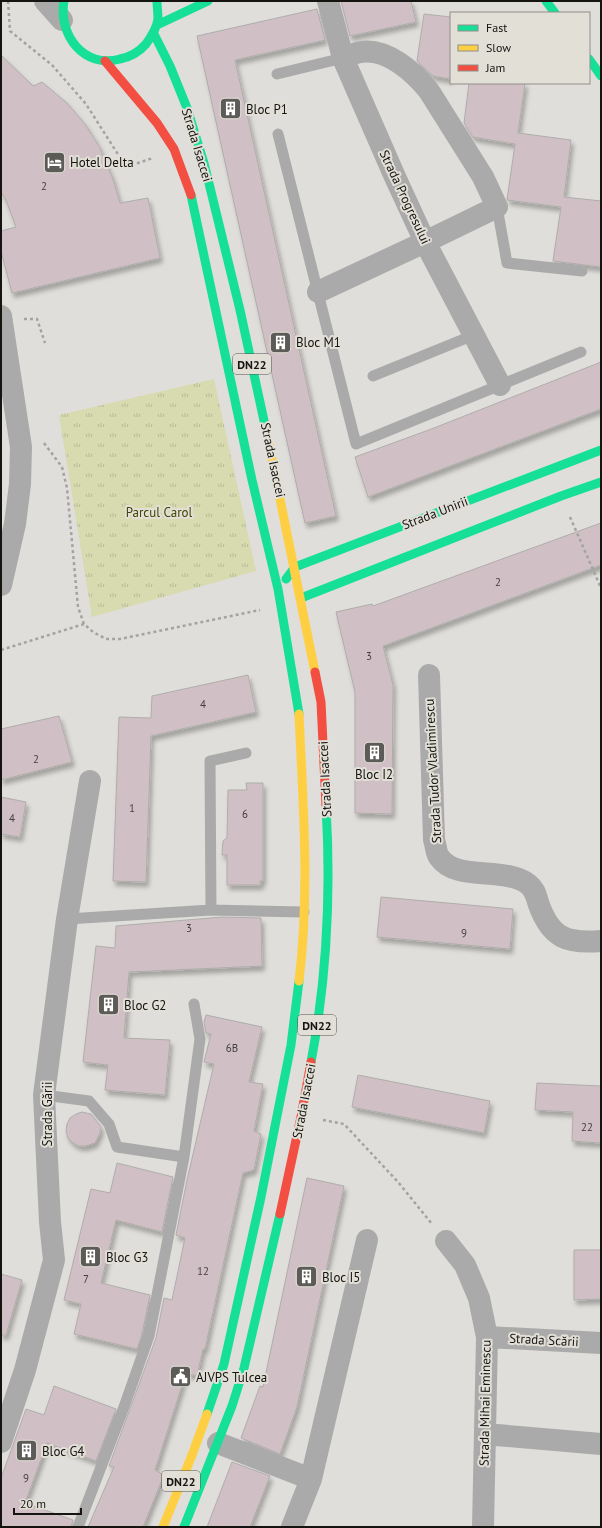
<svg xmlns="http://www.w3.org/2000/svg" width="602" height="1528" viewBox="0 0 602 1528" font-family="'PT Sans',sans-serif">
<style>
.park{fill:url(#park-tufts)}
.building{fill:#d0c0c5;stroke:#afadac;filter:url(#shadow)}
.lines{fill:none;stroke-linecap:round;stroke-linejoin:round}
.path{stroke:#a4a3a2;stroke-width:2.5;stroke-dasharray:3 3;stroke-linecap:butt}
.lane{stroke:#abaaaa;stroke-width:11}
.street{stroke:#abaaaa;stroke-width:22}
.fast{stroke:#16e098;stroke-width:9}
.slow{stroke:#ffcf43;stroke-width:9}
.jam{stroke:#f24e42;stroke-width:9}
.labels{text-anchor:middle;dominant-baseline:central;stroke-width:4;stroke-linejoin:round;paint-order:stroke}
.number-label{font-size:11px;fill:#443f3e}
.shield{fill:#e2dfd7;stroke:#52514c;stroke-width:1}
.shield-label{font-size:12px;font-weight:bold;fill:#151411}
.poi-label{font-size:13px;fill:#151411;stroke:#e2dfd7;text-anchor:start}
.street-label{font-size:13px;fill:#151411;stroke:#e2dfd7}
.park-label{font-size:13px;fill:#414501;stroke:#e2dfd7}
</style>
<defs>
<pattern id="park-tufts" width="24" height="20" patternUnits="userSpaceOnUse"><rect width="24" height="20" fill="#d7dbaf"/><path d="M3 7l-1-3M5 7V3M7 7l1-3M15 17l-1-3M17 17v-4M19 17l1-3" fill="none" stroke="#b8bb96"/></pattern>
<filter id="shadow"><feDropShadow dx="2.5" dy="4.5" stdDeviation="2" flood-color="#0004"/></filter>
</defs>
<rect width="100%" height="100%" fill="#dfdeda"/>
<path class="park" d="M214 379 256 571 92 617 59 415Z"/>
<path class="building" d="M341 1H411L416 22 350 36Z
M317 9 325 40 235 60 336 516 305 523 197 36Z
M424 14 451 17V79L433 76 417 61Z
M1 55 33 86 42 82 67 103 85 124 99 146 113 179 120 203 148 198 160 258 12 293 1 251V231L16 227 6 200 1 192Z
M469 83H525L518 133 571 140 564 197 601 201V267L553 261 561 207 507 200 515 144 473 137 464 123Z
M601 362V409L368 497 355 457 434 428Z
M601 523V565L383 646 393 685 392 814 355 813V692L336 612 372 604 373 606Z
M248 675 256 712 151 736 146 882 113 881 119 717 151 718 152 696Z
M59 716 72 762 1 780V729Z
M246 783H263V881H260L261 885H227V855H222L223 841 227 838 228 790H247Z
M1 797 26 802 20 837 1 834Z
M381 897 513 909 510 949 377 937Z
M222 917 261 918 262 966 129 972 124 1038 170 1040 165 1095 105 1090 108 1065 83 1062 96 946 115 948 116 926Z
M206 1015 262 1027 249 1082 263 1084 254 1131 261 1134 254 1170 243 1173 205 1349H203L197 1376 186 1373 155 1470 164 1475 143 1527H88L114 1467 109 1466 156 1338 164 1298 172 1300 185 1238 176 1235 187 1180 214 1064 204 1062 211 1034 206 1033 204 1022Z
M358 1075 490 1101 484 1133 352 1107Z
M537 1083 601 1086V1143L572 1141 573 1112 535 1110Z
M82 1112 91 1114 101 1127 100 1133 95 1143 86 1146H79L73 1143 68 1138 66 1131 67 1124 70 1118 76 1114Z
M117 1163 173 1177 162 1232 116 1220 101 1283 150 1295 142 1334 137 1349 74 1334 81 1304 64 1300 91 1189 110 1193Z
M307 1178 344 1186 297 1407 280 1454 241 1438 260 1386 263 1387Z
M574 1250H601V1299L574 1300Z
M1 1274 22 1280 6 1335H1Z
M54 1386 116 1409 96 1461 47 1443 25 1503 73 1520 71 1527H1V1478L26 1409 44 1415Z
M232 1462 270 1476 250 1527H207Z"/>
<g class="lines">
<path class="path" d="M8 1 10 31 52 65 86 104 126 167 153 158
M24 319H37L45 343
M44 443 62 467 67 488 78 607 84 624 93 632 106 639H120L260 610
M570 517 601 588
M1 650 84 624
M323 1120 344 1124 398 1182 432 1224"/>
<path class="lane" d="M277 74 343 58
M278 134 356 444 581 352
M497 207 507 263 582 271
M373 376 474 335
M211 910 210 761 246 753
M67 919 211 910 304 912
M44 1095 89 1101 109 1124 117 1147 184 1157 200 1039 194 1004
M78 1527 124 1407 149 1336 184 1157"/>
<path class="street" d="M45 1 62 20
M328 1 343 58 395 177 425 242 500 385
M318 292 425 242 497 207 483 177 429 91C414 72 387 48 361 52 355 53 348 56 343 58
M1 316 21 447 20 484 15 524 1 585
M429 675 434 840C436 845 436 853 439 857 456 882 504 866 528 884 536 890 536 897 539 905 551 938 567 944 601 941
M446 1241 465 1265 479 1298 487 1337 483 1527
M487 1337 601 1343
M485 1434 601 1444
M1 1442 25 1370 54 1260 50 1222 44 1095 67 919 90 781
M218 1443 311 1479
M292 1527 311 1479 367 1240"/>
<path class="fast" d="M64 1C58 35 84 69 120 59 130 57 139 52 146 44 151 37 157 28 158 19 158 13 157 7 157 1
M546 1 555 13
M157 25 208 1
M154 34 170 66 187 108 204 163 240 310 266 430
M589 59 601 76
M191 195 252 480 278 589 299 714
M286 579 295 567 601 450
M301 598 561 496 601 482
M311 1062C327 978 331 891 326 806
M207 1414 224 1364 261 1197 291 1045 299 981
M184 1527 232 1406 244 1368 280 1214"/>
<path class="slow" d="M266 430 315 672
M299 981C310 892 303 803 299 714
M163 1527 192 1455 207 1414"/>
<path class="jam" d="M105 61 157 123 174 149 191 195
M315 672 321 702 326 806
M280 1214 301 1117 311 1062"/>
</g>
<defs>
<symbol id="building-square" viewBox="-11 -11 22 22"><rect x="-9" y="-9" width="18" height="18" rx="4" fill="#5c5b57" stroke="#e2dfd7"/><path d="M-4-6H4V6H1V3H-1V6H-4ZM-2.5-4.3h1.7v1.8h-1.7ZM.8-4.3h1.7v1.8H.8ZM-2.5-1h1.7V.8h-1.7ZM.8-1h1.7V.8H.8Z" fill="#fff"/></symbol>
<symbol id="hotel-square" viewBox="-11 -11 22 22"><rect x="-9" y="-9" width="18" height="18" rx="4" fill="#5c5b57" stroke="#e2dfd7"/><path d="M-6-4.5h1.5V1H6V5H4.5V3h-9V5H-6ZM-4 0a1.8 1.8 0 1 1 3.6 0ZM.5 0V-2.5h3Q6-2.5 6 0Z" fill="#fff"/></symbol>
<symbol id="civic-square" viewBox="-11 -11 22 22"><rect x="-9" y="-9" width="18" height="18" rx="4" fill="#5c5b57" stroke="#e2dfd7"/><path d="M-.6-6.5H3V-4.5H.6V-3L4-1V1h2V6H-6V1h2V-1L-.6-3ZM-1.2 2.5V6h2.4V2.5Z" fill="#fff"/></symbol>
</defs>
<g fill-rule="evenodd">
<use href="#building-square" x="218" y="96" width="25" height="25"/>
<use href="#hotel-square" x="42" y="150" width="25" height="25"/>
<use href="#building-square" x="268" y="330" width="25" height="25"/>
<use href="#building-square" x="362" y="740" width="25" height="25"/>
<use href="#building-square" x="96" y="992" width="25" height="25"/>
<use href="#building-square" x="78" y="1244" width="25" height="25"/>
<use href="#building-square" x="294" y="1264" width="25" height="25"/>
<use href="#civic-square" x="168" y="1364" width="25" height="25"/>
<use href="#building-square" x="14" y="1438" width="25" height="25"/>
</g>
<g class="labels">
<g class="number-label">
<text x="44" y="186">2</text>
<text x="498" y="582">2</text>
<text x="369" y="656">3</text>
<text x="203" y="704">4</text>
<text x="36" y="759">2</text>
<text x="132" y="808">1</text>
<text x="245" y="814">6</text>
<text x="12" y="818">4</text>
<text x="189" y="928">3</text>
<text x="464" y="933">9</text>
<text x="232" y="1048">6B</text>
<text x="587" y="1127">22</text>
<text x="203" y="1271">12</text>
<text x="86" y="1279">7</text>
<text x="26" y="1478">9</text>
</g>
<g class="shield">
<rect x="233" y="354" width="38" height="20" rx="3"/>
<rect x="298" y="1015" width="38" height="20" rx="3"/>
<rect x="162" y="1471" width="38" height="20" rx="3"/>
</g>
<g class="shield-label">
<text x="252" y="364">DN22</text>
<text x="317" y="1025">DN22</text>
<text x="181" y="1481">DN22</text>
</g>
<g class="poi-label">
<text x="246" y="109">Bloc P1</text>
<text x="70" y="162">Hotel Delta</text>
<text x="296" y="342">Bloc M1</text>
<text x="374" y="774" text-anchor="middle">Bloc I2</text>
<text x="124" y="1005">Bloc G2</text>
<text x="106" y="1257">Bloc G3</text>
<text x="322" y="1277">Bloc I5</text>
<text x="196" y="1377">AJVPS Tulcea</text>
<text x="42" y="1451">Bloc G4</text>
</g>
<g class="street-label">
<text transform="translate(197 145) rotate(73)">Strada Isaccei</text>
<text transform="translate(405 197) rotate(65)">Strada Progresului</text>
<text transform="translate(273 460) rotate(78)">Strada Isaccei</text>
<text transform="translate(435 513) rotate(-21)">Strada Unirii</text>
<text transform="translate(433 771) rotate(-93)">Strada Tudor Vladimirescu</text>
<text transform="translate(325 779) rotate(-93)">Strada Isaccei</text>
<text transform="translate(304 1101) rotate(-79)">Strada Isaccei</text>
<text transform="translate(47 1114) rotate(-90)">Strada Gării</text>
<text transform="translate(544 1340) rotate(3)">Strada Scării</text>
<text transform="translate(485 1403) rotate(-89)">Strada Mihai Eminescu</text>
</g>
<g class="park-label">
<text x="159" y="512">Parcul Carol</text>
</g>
</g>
<rect width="602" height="1528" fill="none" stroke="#151411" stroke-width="4"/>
<rect x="450" y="12" width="140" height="72" fill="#e2dfd7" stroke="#908e88"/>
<rect x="458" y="25" width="20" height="6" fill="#16e098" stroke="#908e88"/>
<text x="486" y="32" font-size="12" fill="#151411">Fast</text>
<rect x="458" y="45" width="20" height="6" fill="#ffcf43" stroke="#908e88"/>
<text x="486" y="52" font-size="12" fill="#151411">Slow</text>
<rect x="458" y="65" width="20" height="6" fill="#f24e42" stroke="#908e88"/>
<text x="486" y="72" font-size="12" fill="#151411">Jam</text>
<path d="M14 1508v6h67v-6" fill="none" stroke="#151411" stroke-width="2"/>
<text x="20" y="1508" font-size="12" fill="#151411" stroke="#e2dfd7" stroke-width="3" paint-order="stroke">20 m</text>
</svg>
